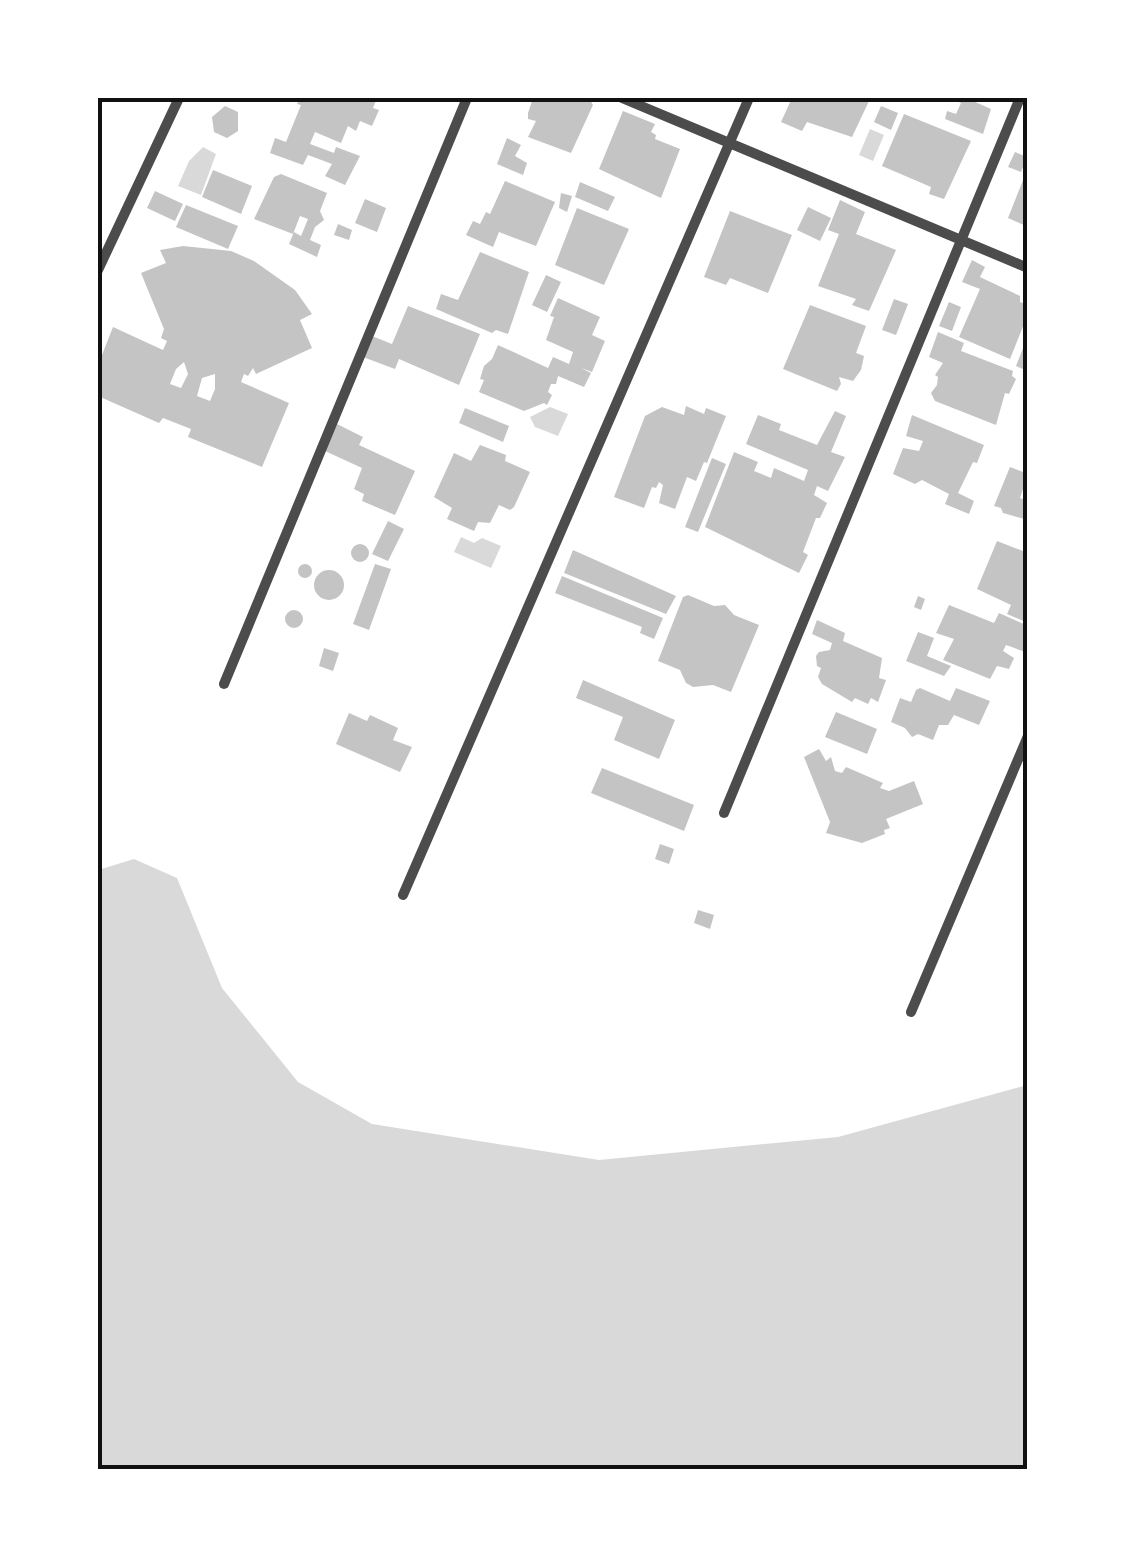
<svg xmlns="http://www.w3.org/2000/svg" width="1125" height="1567" viewBox="0 0 1125 1567" font-family="'Exo 2',sans-serif">
<style>
.water{fill:#d9d9d9}
.building{fill:#c4c4c4;fill-rule:evenodd}
.lines{fill:none;stroke-linecap:round;stroke-linejoin:round}
.minor{stroke:#4c4c4c;stroke-width:10}
.neatline{fill:none;stroke:#111;stroke-width:4}
</style>
<rect width="100%" height="100%" fill="#fff"/>
<path class="water" d="M870 129 884 135 873 161 859 155Z
M203 147 216 154 201 195 178 186 189 161Z
M550 407 568 414 558 436 535 427 530 417Z
M461 537 474 543 482 538 501 546 491 568 454 552Z
M134 859 177 878 222 988 298 1082 372 1124 599 1160 838 1137 1027 1085V1469H98V870Z"/>
<path class="building" d="M300 98H377L373 108 379 110 372 126 360 121 356 131 348 126 341 143 315 132 310 144 334 153 336 147 360 156 345 185 325 176 332 164 308 155 303 165 270 153 275 138 286 142 301 105 297 104Z
M533 98H589L593 105 571 153 528 137 536 121 528 119V113Z
M792 98H866L870 99 852 137 807 122 802 131 781 122Z
M949 98H974L973 101 991 109 983 134 945 119 947 111 956 114 961 103Z
M225 106 238 112V131L227 138 214 132 212 117Z
M881 106 898 113 891 130 874 122Z
M623 111 655 124 651 132 656 135 655 139 680 149 661 198 599 169Z
M904 114 971 141 944 199 929 194 931 187 882 166Z
M507 138 521 145 515 156 527 163 523 175 497 164Z
M1015 152 1027 157 1021 172 1008 167Z
M213 170 252 186 241 214 202 197Z
M1027 170H1028V227L1008 218Z
M281 174 327 193 320 211 324 220 315 227 310 240 321 245 317 257 289 244 294 232 301 236 308 219 300 216 293 234 254 219 274 177Z
M505 181 555 202 536 246 499 232 493 247 466 235 473 221 480 224 486 212 490 214Z
M580 182 615 197 608 211 575 197Z
M155 191 183 204 175 221 147 208Z
M561 193 572 196 567 212 559 208Z
M365 199 386 208 377 232 355 223Z
M840 200 865 212 856 234 896 250 869 311 852 305 856 299 818 286 839 234 828 230Z
M186 205 238 226 228 249 176 227Z
M808 207 831 218 820 241 797 230Z
M577 208 629 229 604 285 555 265Z
M730 211 792 235 768 293 730 278 726 285 704 277Z
M338 224 352 230 349 240 334 235Z
M183 246 231 251 254 261 295 290 312 314 300 320 312 348 256 374 253 368 248 376 244 374 241 382 289 403 262 467 188 437 191 429 163 418 159 423 98 396V365L113 327 163 350 167 341 161 338 164 329 141 273 166 263 160 250ZM184 362 188 374 181 388 170 384 176 369ZM215 374V389L210 401 197 396 202 378Z
M480 252 529 272 508 334 496 330 492 333 436 309 441 294 458 300Z
M972 260 985 267 980 277 1020 296V302L1028 305V314L1010 359 959 337 980 289 962 282Z
M546 275 561 282 547 312 532 305Z
M558 298 600 317 592 335 605 341 592 372 581 368 591 373 584 387 558 376 556 384H551L548 392 552 395 547 405 544 403 524 411 479 392 484 380 480 379 484 366 492 359 498 345 548 368 553 357 569 364 573 352 546 340 554 317 550 316Z
M894 299 908 304 896 335 882 330Z
M949 302 961 307 952 331 939 326Z
M810 305 866 326 856 353 864 356 861 370 853 381 839 377 841 384 837 391 783 369Z
M408 306 480 334 459 385 399 359 395 369 363 357 372 336 392 344Z
M938 332 964 343 961 351 1013 371 1012 376 1016 379 1009 394 1005 393 996 425 935 401 931 393 937 385 938 377 935 375 943 363 929 357Z
M1027 338 1028 369 1027 371 1016 366Z
M686 406 704 414 706 408 726 416 707 463 704 462 696 481 687 477 675 509 659 503 663 485 659 482 656 488 652 487 644 508 614 497 645 416 662 407 684 415Z
M465 408 509 426 503 442 459 423Z
M835 411 846 416 831 452 845 457 828 491 817 486 814 495 827 503 820 518H816L803 552 808 555 799 573 705 527 734 452 758 462 754 471 771 478 774 468 804 481 808 470 746 444 758 415 781 424 779 430 817 445Z
M912 415 984 445 977 463 973 462 958 493 974 501 969 514 945 504 949 494 922 480 915 484 893 474 903 448 919 451 923 441 906 436Z
M337 424 363 437 359 445 415 471 395 515 362 501 364 494 354 489 362 468 325 451Z
M480 445 506 455 505 461 530 472 514 507 510 510 499 505 490 523 478 522 474 531 447 519 452 508 434 497 454 453 471 461Z
M712 458 726 464 698 532 685 527Z
M1010 467 1028 474 1020 498 1028 501V520L1003 513 1001 508 994 506Z
M388 521 404 529 388 561 372 554Z
M997 541 1028 553V623L1007 614 1011 605 977 589Z
M351 553a9 9 0 1 1 18 0a9 9 0 1 1-18 0Z
M573 550 676 596 666 614 564 573Z
M298 571a7 7 0 1 1 14 0a7 7 0 1 1-14 0Z
M375 564 391 569 369 630 353 624Z
M314 585a15 15 0 1 1 30 0a15 15 0 1 1-30 0Z
M562 576 663 618 654 639 640 633 642 627 555 593Z
M688 595 714 606 725 605 734 615 759 625 731 692 713 685 693 687 686 683 680 670 658 661 683 597Z
M918 596 925 599 921 610 914 607Z
M949 605 994 623 999 613 1028 626V653L1006 645 1003 651 1014 658 1009 669 997 666 990 679 943 660 954 639 936 633Z
M285 619a9 9 0 1 1 18 0a9 9 0 1 1-18 0Z
M817 620 845 633 843 641 882 658 879 678 886 680 878 702 871 698 868 704 855 698 852 702 822 684 818 677 821 668 817 666 816 656 819 652 830 650 832 643 812 634Z
M918 632 934 638 927 656 951 666 944 676 906 661Z
M324 648 339 653 333 671 319 666Z
M583 680 675 720 659 759 614 740 623 717 576 698Z
M920 688 950 701 956 688 990 701 979 725 954 715 948 725H939L933 740 918 734 912 737 905 728 891 722 900 698 911 702 916 690Z
M836 712 877 729 867 754 825 737Z
M349 713 367 721 370 715 398 728 393 740 412 747 400 772 336 744Z
M819 749 826 761 831 757 835 771 842 773 846 767 883 783 880 788 889 791 914 781 923 804 886 819 890 828 884 830 885 834 862 843 826 833 830 822 804 757Z
M602 768 694 805 684 831 591 793Z
M660 844 674 849 669 864 655 859Z
M698 910 714 915 710 929 694 923Z"/>
<g class="lines">
<path class="minor" d="M622 98 1028 268
M98 270 179 98
M224 684 467 98
M724 813 1020 98
M403 895 749 98
M911 1012 1028 736"/>
</g>
<rect width="1125" height="1567" fill="none" stroke="#ffffff" stroke-width="200"/>
<rect x="100" y="100" width="925" height="1367" class="neatline"/>
</svg>
